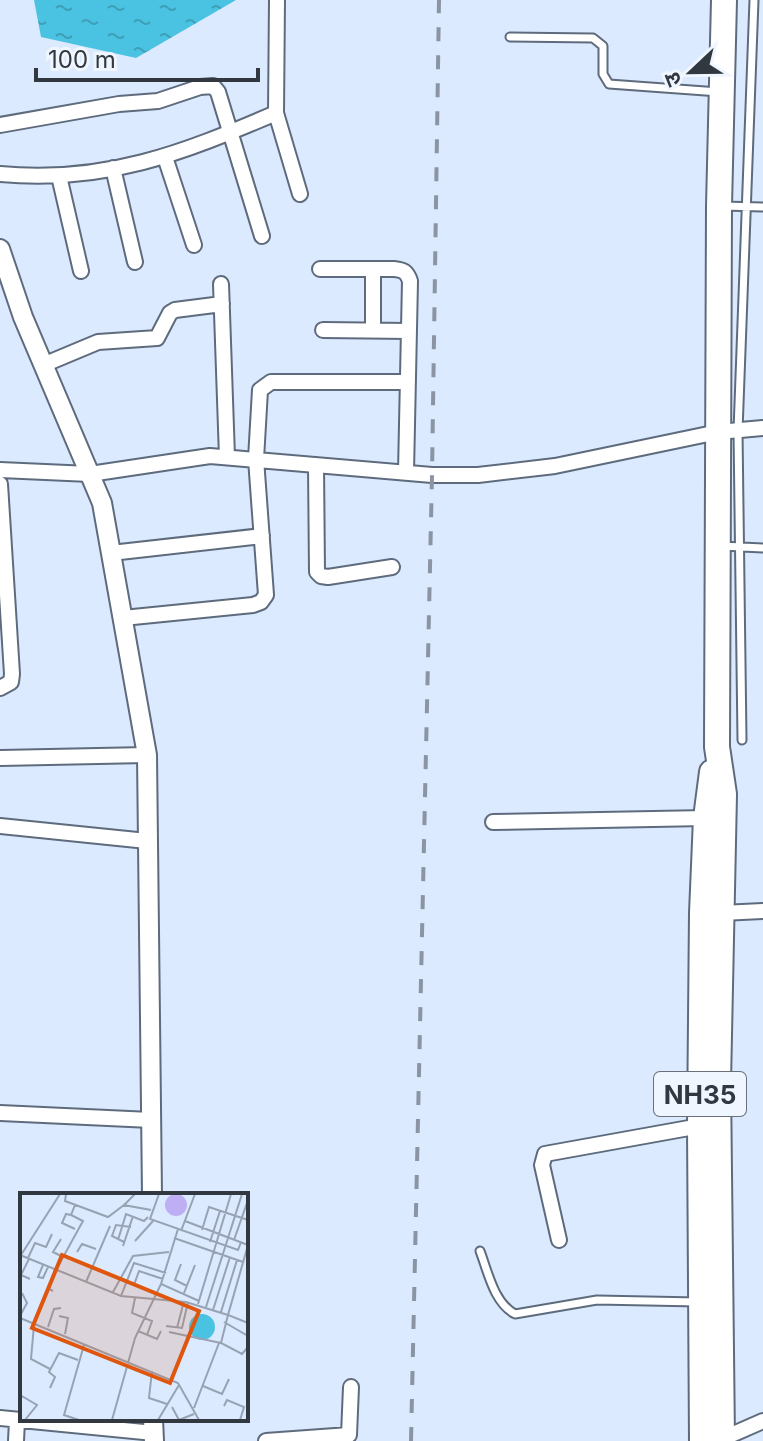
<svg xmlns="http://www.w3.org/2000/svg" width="763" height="1441" viewBox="0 0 763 1441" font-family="Inter,'Noto Sans Devanagari',sans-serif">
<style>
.water{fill:url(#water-ripples)}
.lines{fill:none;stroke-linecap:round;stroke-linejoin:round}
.service-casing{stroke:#5e6b7d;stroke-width:11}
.minor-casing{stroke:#5e6b7d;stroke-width:18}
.tertiary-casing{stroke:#5e6b7d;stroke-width:22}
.trunk-casing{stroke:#5e6b7d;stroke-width:28}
.service{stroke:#fff;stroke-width:7}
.minor{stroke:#fff;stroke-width:14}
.tertiary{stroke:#fff;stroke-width:18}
.trunk{stroke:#fff;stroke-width:24}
.rail{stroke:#8a94a3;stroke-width:4;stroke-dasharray:14 14;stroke-linecap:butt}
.labels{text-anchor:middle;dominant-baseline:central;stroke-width:7;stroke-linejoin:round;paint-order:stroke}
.shield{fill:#f0f6ff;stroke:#6b7179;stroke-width:2}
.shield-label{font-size:26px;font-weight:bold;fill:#323840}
.inset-road{fill:none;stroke:#97a3b3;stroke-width:2}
.view{fill:#df570f;fill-opacity:0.15;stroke:#df570f;stroke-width:4}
.inset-edge{fill:none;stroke:#323840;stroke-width:4}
</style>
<defs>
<pattern id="water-ripples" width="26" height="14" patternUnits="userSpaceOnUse" patternTransform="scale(2)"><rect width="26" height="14" fill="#4ac3e2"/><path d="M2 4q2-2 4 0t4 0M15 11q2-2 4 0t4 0" fill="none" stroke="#3e9fb9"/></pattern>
</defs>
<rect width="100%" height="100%" fill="#dbeaff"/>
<path class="water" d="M34 0H236L136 58 41 37Z"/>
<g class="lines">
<defs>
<path id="service" d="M510 37 593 38 603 46V74L609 84 719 92
M721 206 763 207
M721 546 763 548
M742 740 738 431 754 0
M480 1251C488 1272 494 1303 515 1314L597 1300 698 1302"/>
<path id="minor" d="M277 0 276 113 300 194
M0 125 119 104 158 101 200 87 213 86 218 92 262 236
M165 157 194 245
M113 168 135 262
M0 174C104 184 183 153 276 113
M59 176 81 271
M320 269H394C404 270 407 272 410 281L406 472
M373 269V330
M221 284 227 457
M323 330 409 331
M43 365 98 342 157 338 170 313 175 310 222 304
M316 465 317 572 321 576 328 577 392 567
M0 470 90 474 210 456 432 475H478L555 466 718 432 763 428
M0 484 12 674 11 682 0 688
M111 553 262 536
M123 618 253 605 261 602 266 595 256 459 260 390 271 382H408
M0 758 147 755
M493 822 706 818
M0 826 147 841
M721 913 763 911
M0 1113 151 1120
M559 1240 542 1165 545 1154 700 1126
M0 1418 154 1433
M722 1439 763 1421
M16 1441 17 1420
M266 1441 349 1435 351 1387"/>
<path id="tertiary" d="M0 249 23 317 102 503 147 755 152 1195
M153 1419 154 1441"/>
<path id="trunk" d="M702 1441 700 1126 702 913 706 818 712 772
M722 1441 718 1083 724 794 717 747 719 206 724 0"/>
</defs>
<use href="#service" class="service-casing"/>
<use href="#minor" class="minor-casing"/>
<use href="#tertiary" class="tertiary-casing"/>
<use href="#trunk" class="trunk-casing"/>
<use href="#service" class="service"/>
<use href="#minor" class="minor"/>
<use href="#tertiary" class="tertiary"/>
<use href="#trunk" class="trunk"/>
<path class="rail" d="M411 1441 432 475 439 0"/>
</g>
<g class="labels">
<rect class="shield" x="654" y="1072" width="92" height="44" rx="6"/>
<g class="shield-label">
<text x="700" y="1094">NH35</text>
</g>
</g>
<g transform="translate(20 1193)">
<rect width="228" height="228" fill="#dbeaff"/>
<path d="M145 12a11 11 0 1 1 22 0a11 11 0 1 1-22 0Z" fill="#beaff4"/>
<path d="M169 134a13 13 0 1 1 26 0a13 13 0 1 1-26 0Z" fill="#4ac3e2"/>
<path class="inset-road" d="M46 1 45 8 88 24 104 12M115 1 104 12 131 17M139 1 130 26 218 57 221 49M51 22 46 21 42 30 55 36M165 28 228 52M158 36 141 91 179 108M182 37 189 14 228 27M161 38 175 1M154 45 223 69M41 46 33 59 43 64M98 47 106 21 124 28 128 24M214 47 228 7M115 48 133 28M104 49 92 43 96 32 111 34M190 49 200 18M228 52 208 122 228 130M103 53 113 23M57 59 62 51 76 56M0 62 101 103 166 109 208 122 201 150 222 161 228 154M1 62 40 1M8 65 15 50 26 54 32 41M9 66 1 82 10 86M161 71 155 87 167 93M23 72 18 84 23 85 28 74M36 77 63 28 51 22 55 12M66 89 90 33M33 98 29 96 35 76M93 99 113 63 149 59M134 99 114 92 119 78 143 86M164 100 175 72M101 103 114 70 146 80M115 105 112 120 132 128 127 142M178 111 211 1M186 114 222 1M193 117 210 64M201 119 217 67M0 123 7 110 2 100M39 123 48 125 45 141M0 125 158 190 179 227M204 129 228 143M14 132 11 166 30 176M146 133 162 135 168 109M28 134 34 116 41 115M157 135 164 108M118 138 137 146 141 138M149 139 201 150M132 178 129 205 147 211M183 193 202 201 209 186M30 195 35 184 29 179 39 160 58 167M0 202 17 212 5 227M204 213 207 207 224 214 220 227M152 214 159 227 174 221M174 215 199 150M59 227 44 222 64 152M92 227 115 145 141 91M138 227 159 192"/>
<path class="view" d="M42 62 179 118 150 190 12 135Z"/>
<rect width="228" height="228" class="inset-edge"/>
</g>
<g transform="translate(691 72) rotate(248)" stroke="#f0f6ff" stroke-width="6" paint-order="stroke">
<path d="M0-6L14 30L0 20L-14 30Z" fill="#323840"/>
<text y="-12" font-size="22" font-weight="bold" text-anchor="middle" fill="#323840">उ</text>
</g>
<path d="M36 68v12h222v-12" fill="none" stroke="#323840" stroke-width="4"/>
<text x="48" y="68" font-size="24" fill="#323840" stroke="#f0f6ff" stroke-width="6" paint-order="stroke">100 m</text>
</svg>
